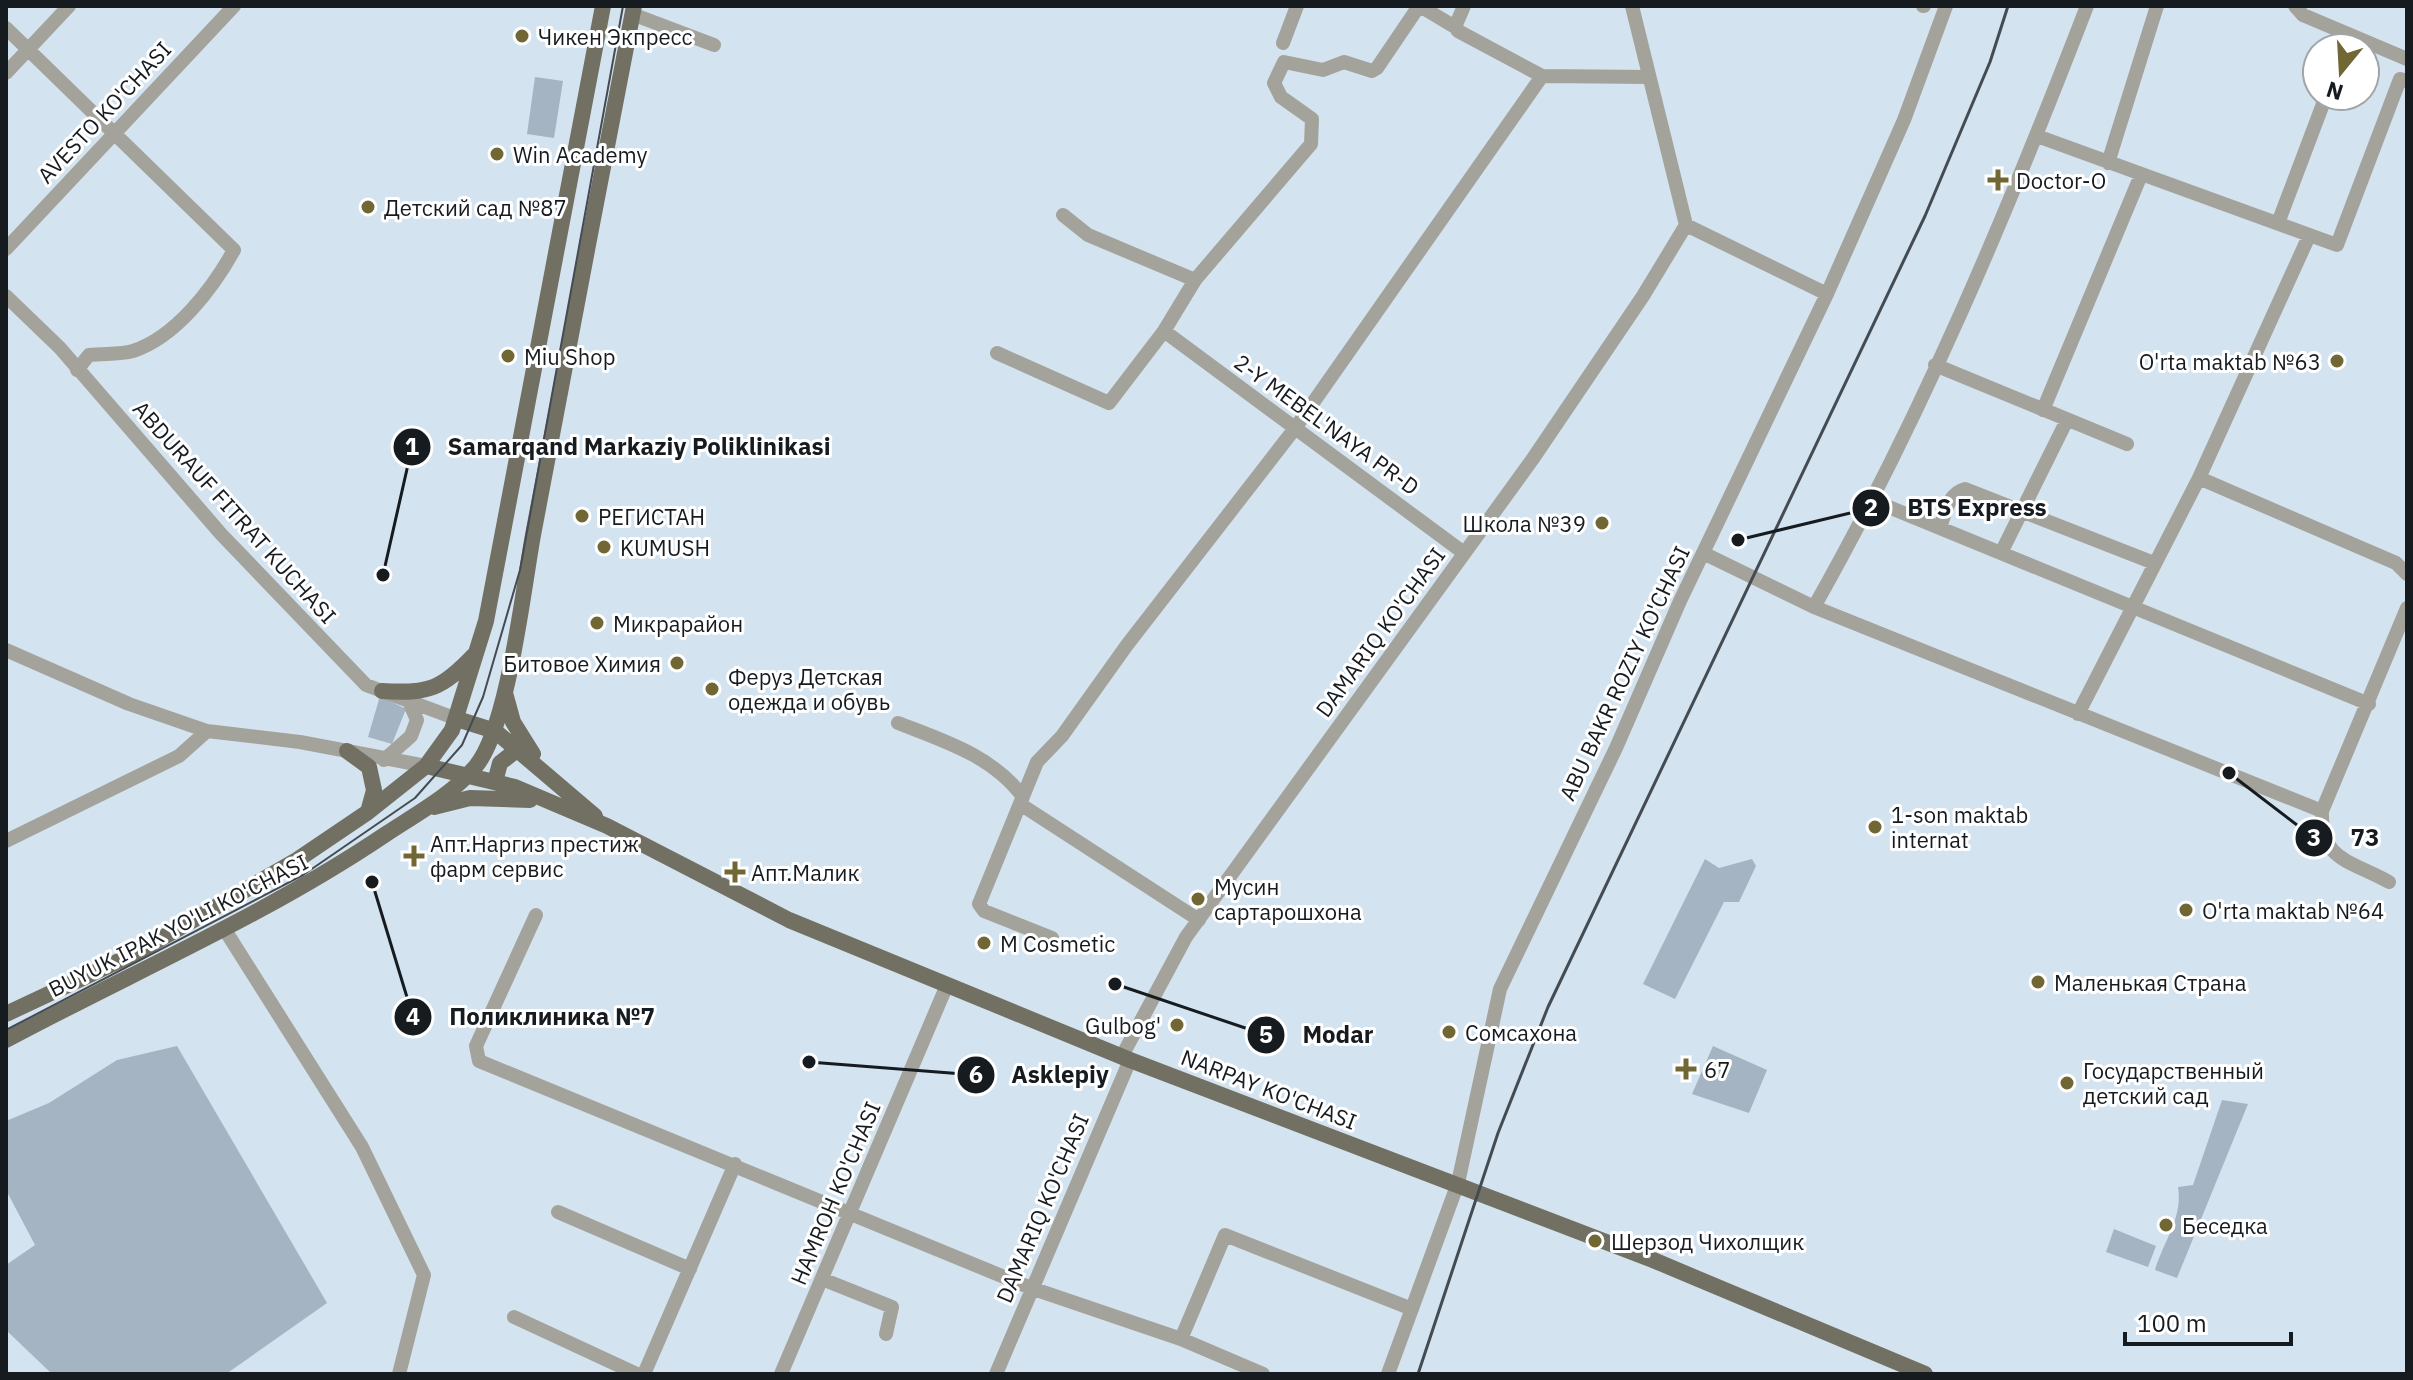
<svg xmlns="http://www.w3.org/2000/svg" width="2413" height="1380" viewBox="0 0 2413 1380" font-family="'IBM Plex Sans',sans-serif">
<style>
.green{fill:#a4b4c2}
.lines{fill:none;stroke-linecap:round;stroke-linejoin:round}
.minor{stroke:#a4a39b;stroke-width:14}
.major{stroke:#727062;stroke-width:16}
.tram{stroke:#444b52;stroke-width:2}
.rail{stroke:#444b52;stroke-width:3}
.poi-dot{fill:#716734;stroke:#fff;stroke-width:3}
.labels{text-anchor:middle;dominant-baseline:central;stroke-width:6;stroke-linejoin:round;paint-order:stroke}
.poi-label{font-size:22px;fill:#161b20;stroke:#fff;text-anchor:start}
.street-label{font-size:22px;fill:#161b20;stroke:#fff}
.leader{fill:none;stroke:#161b20;stroke-width:3}
.callout-dot{fill:#161b20;stroke:#fff;stroke-width:3}
.mark-label{font-size:24px;text-anchor:middle;font-weight:bold;fill:#fff}
.callout-label{font-size:24px;text-anchor:middle;font-weight:bold;fill:#161b20;stroke:#fff;stroke-width:6;stroke-linejoin:round;paint-order:stroke}
</style>
<rect width="100%" height="100%" fill="#d4e3f0"/>
<path class="green" d="M535 77 563 81 554 138 527 134Z
M380 696 406 709 392 744 368 737Z
M1705 859 1719 868 1752 859 1756 866 1739 902H1724L1675 999 1643 984Z
M177 1046 327 1303 226 1374H52L6 1330V1265L35 1245 6 1190V1121L49 1103 117 1060Z
M1713 1046 1767 1070 1749 1113 1692 1094Z
M2222 1100 2248 1104 2177 1278 2155 1270C2164 1240 2183 1218 2178 1187L2193 1185Z
M2114 1229 2156 1246 2148 1267 2106 1252Z"/>
<g class="lines">
<path class="minor" d="M1420 6 1455 27
M1464 6 1455 27 1458 31 1542 76
M1923 6H1924
M2295 6 2303 15 2407 59
M632 14 714 45
M6 28 234 250C213 288 176 337 133 351 119 355 104 353 89 355L77 370
M1283 43 1297 6
M6 73 69 6
M2037 136 2337 245 2400 79 2407 81
M2108 163 2157 6
M1063 215 1088 235 1195 280
M2278 223 2326 96
M1686 225 1827 294
M6 249 234 6
M6 296 60 348 221 534 366 685 457 719
M1164 331 1464 553
M997 353 1109 403 1164 331 1195 280 1311 144 1312 119 1281 97 1274 83 1284 62 1323 70 1344 62 1372 71 1377 68 1419 6
M1935 365 2127 444
M2043 410 2141 175
M2199 478 2396 563 2407 574
M1874 501 2369 704
M1940 528C1945 514 1948 493 1965 489L2154 563
M1703 553 1814 607 2322 811
M2001 553 2067 420
M1814 607C1922 416 2008 211 2087 6
M6 650 129 704 207 731 300 742 426 766
M2078 714 2199 478 2309 236
M898 723C944 741 993 756 1023 797
M384 760 411 736 417 720 408 700
M1020 804 1199 920
M6 841 179 756 207 731
M2389 882C2350 860 2320 861 2322 811L2407 608
M536 915 476 1046 479 1061 1031 1288 1181 1339 1263 1374
M225 930 362 1147 424 1275 399 1374
M1052 938 984 911 979 904 1037 762 1062 736 1127 645 1296 427 1542 76 1648 77
M1122 1056 1186 937 1532 460 1643 296 1686 225 1632 6
M558 1212 690 1269
M822 1279 892 1307 886 1334
M514 1317 637 1374
M1181 1339 1225 1235 1412 1309
M644 1374 735 1164
M781 1374 947 985
M996 1374 1130 1060
M1388 1374 1458 1183 1500 989 1616 748 1680 601 1827 294 1904 120 1946 6"/>
<path class="major" d="M382 691C429 694 442 689 474 655
M505 693 513 722 533 754
M457 719 495 731 595 816
M347 751 369 767 374 790 368 812
M426 766 515 787 607 826 789 920 1130 1060 1653 1260 1925 1374
M495 782 500 763 518 749
M434 807 470 798 530 800
M6 1014 136 953 297 860 368 812 426 766 452 730 486 621 603 6
M6 1040C133 972 266 915 386 834 416 814 452 795 476 766 508 727 523 590 533 535 566 359 600 182 634 6"/>
<path class="tram" d="M6 1030 303 875 415 798 462 745 483 697 520 570 623 6"/>
<path class="rail" d="M1418 1374 1498 1133 1548 1007 1925 216 1990 62 2008 6"/>
</g>
<g class="poi-dot">
<circle cx="522" cy="36" r="8"/>
<circle cx="497" cy="154" r="8"/>
<path d="M1994 168h8v8h8v8h-8v8h-8v-8h-8v-8h8z"/>
<circle cx="368" cy="207" r="8"/>
<circle cx="508" cy="356" r="8"/>
<circle cx="2337" cy="361" r="8"/>
<circle cx="582" cy="516" r="8"/>
<circle cx="1602" cy="523" r="8"/>
<circle cx="604" cy="547" r="8"/>
<circle cx="597" cy="623" r="8"/>
<circle cx="677" cy="663" r="8"/>
<circle cx="712" cy="689" r="8"/>
<circle cx="1875" cy="827" r="8"/>
<path d="M410 844h8v8h8v8h-8v8h-8v-8h-8v-8h8z"/>
<path d="M731 860h8v8h8v8h-8v8h-8v-8h-8v-8h8z"/>
<circle cx="1198" cy="899" r="8"/>
<circle cx="2186" cy="910" r="8"/>
<circle cx="984" cy="943" r="8"/>
<circle cx="2038" cy="982" r="8"/>
<circle cx="1177" cy="1025" r="8"/>
<circle cx="1449" cy="1032" r="8"/>
<path d="M1682 1057h8v8h8v8h-8v8h-8v-8h-8v-8h8z"/>
<circle cx="2067" cy="1083" r="8"/>
<circle cx="2166" cy="1225" r="8"/>
<circle cx="1595" cy="1241" r="8"/>
</g>
<g class="labels">
<g class="poi-label">
<text x="538" y="36">Чикен Экпресс</text>
<text x="513" y="154">Win Academy</text>
<text x="2016" y="180">Doctor-O</text>
<text x="384" y="207">Детский сад №87</text>
<text x="524" y="356">Miu Shop</text>
<text x="2321" y="361" text-anchor="end">O'rta maktab №63</text>
<text x="598" y="516">РЕГИСТАН</text>
<text x="1586" y="523" text-anchor="end">Школа №39</text>
<text x="620" y="547">KUMUSH</text>
<text x="613" y="623">Микрарайон</text>
<text x="661" y="663" text-anchor="end">Битовое Химия</text>
<text x="728" y="676">Феруз Детская<tspan x="728" dy="25">одежда и обувь</tspan></text>
<text x="1891" y="814">1-son maktab<tspan x="1891" dy="25">internat</tspan></text>
<text x="430" y="843">Апт.Наргиз престиж<tspan x="430" dy="25">фарм сервис</tspan></text>
<text x="751" y="872">Апт.Малик</text>
<text x="1214" y="886">Мусин<tspan x="1214" dy="25">сартарошхона</tspan></text>
<text x="2202" y="910">O'rta maktab №64</text>
<text x="1000" y="943">M Cosmetic</text>
<text x="2054" y="982">Маленькая Страна</text>
<text x="1161" y="1025" text-anchor="end">Gulbog'</text>
<text x="1465" y="1032">Сомсахона</text>
<text x="1704" y="1069">67</text>
<text x="2083" y="1070">Государственный<tspan x="2083" dy="25">детский сад</tspan></text>
<text x="2182" y="1225">Беседка</text>
<text x="1611" y="1241">Шерзод Чихолщик</text>
</g>
<g class="street-label">
<text transform="translate(104 112) rotate(-47)">AVESTO KO'CHASI</text>
<text transform="translate(1327 424) rotate(36)">2-Y MEBEL'NAYA PR-D</text>
<text transform="translate(235 512) rotate(48)">ABDURAUF FITRAT KUCHASI</text>
<text transform="translate(1380 632) rotate(-54)">DAMARIQ KO'CHASI</text>
<text transform="translate(1624 673) rotate(-65)">ABU BAKR ROZIY KO'CHASI</text>
<text transform="translate(178 925) rotate(-27)">BUYUK IPAK YO'LI KO'CHASI</text>
<text transform="translate(1269 1089) rotate(21)">NARPAY KO'CHASI</text>
<text transform="translate(835 1193) rotate(-67)">HAMROH KO'CHASI</text>
<text transform="translate(1042 1208) rotate(-67)">DAMARIQ KO'CHASI</text>
</g>
</g>
<path class="leader" d="M383 575L412 447M1738 540L1871 508M2229 773L2314 838M372 882L413 1017M1115 984L1266 1035M809 1062L976 1075"/>
<g class="callout-dot">
<circle cx="383" cy="575" r="8"/>
<circle cx="1738" cy="540" r="8"/>
<circle cx="2229" cy="773" r="8"/>
<circle cx="372" cy="882" r="8"/>
<circle cx="1115" cy="984" r="8"/>
<circle cx="809" cy="1062" r="8"/>
<circle cx="412" cy="447" r="20"/>
<circle cx="1871" cy="508" r="20"/>
<circle cx="2314" cy="838" r="20"/>
<circle cx="413" cy="1017" r="20"/>
<circle cx="1266" cy="1035" r="20"/>
<circle cx="976" cy="1075" r="20"/>
</g>
<g class="mark-label">
<text x="412" y="455">1</text>
<text x="1871" y="516">2</text>
<text x="2314" y="846">3</text>
<text x="413" y="1025">4</text>
<text x="1266" y="1043">5</text>
<text x="976" y="1083">6</text>
</g>
<g class="callout-label">
<text x="639" y="455">Samarqand Markaziy Poliklinikasi</text>
<text x="1977" y="516">BTS Express</text>
<text x="2365" y="846">73</text>
<text x="552" y="1025">Поликлиника №7</text>
<text x="1338" y="1043">Modar</text>
<text x="1060" y="1083">Asklepiy</text>
</g>
<rect width="2413" height="1380" fill="none" stroke="#161b20" stroke-width="16"/>
<g transform="translate(2341 72) rotate(198)"><circle r="38" fill="#ffffff" stroke="#a2a4a6" stroke-width="2"/>
<path d="M0-6L14 30L0 20L-14 30Z" fill="#716734"/>
<text y="-12" font-size="22" font-weight="bold" text-anchor="middle" fill="#161b20">N</text>
</g>
<path d="M2125 1332v12h166v-12" fill="none" stroke="#161b20" stroke-width="4"/>
<text x="2137" y="1332" font-size="24" fill="#161b20" stroke="#ffffff" stroke-width="6" paint-order="stroke">100 m</text>
</svg>
